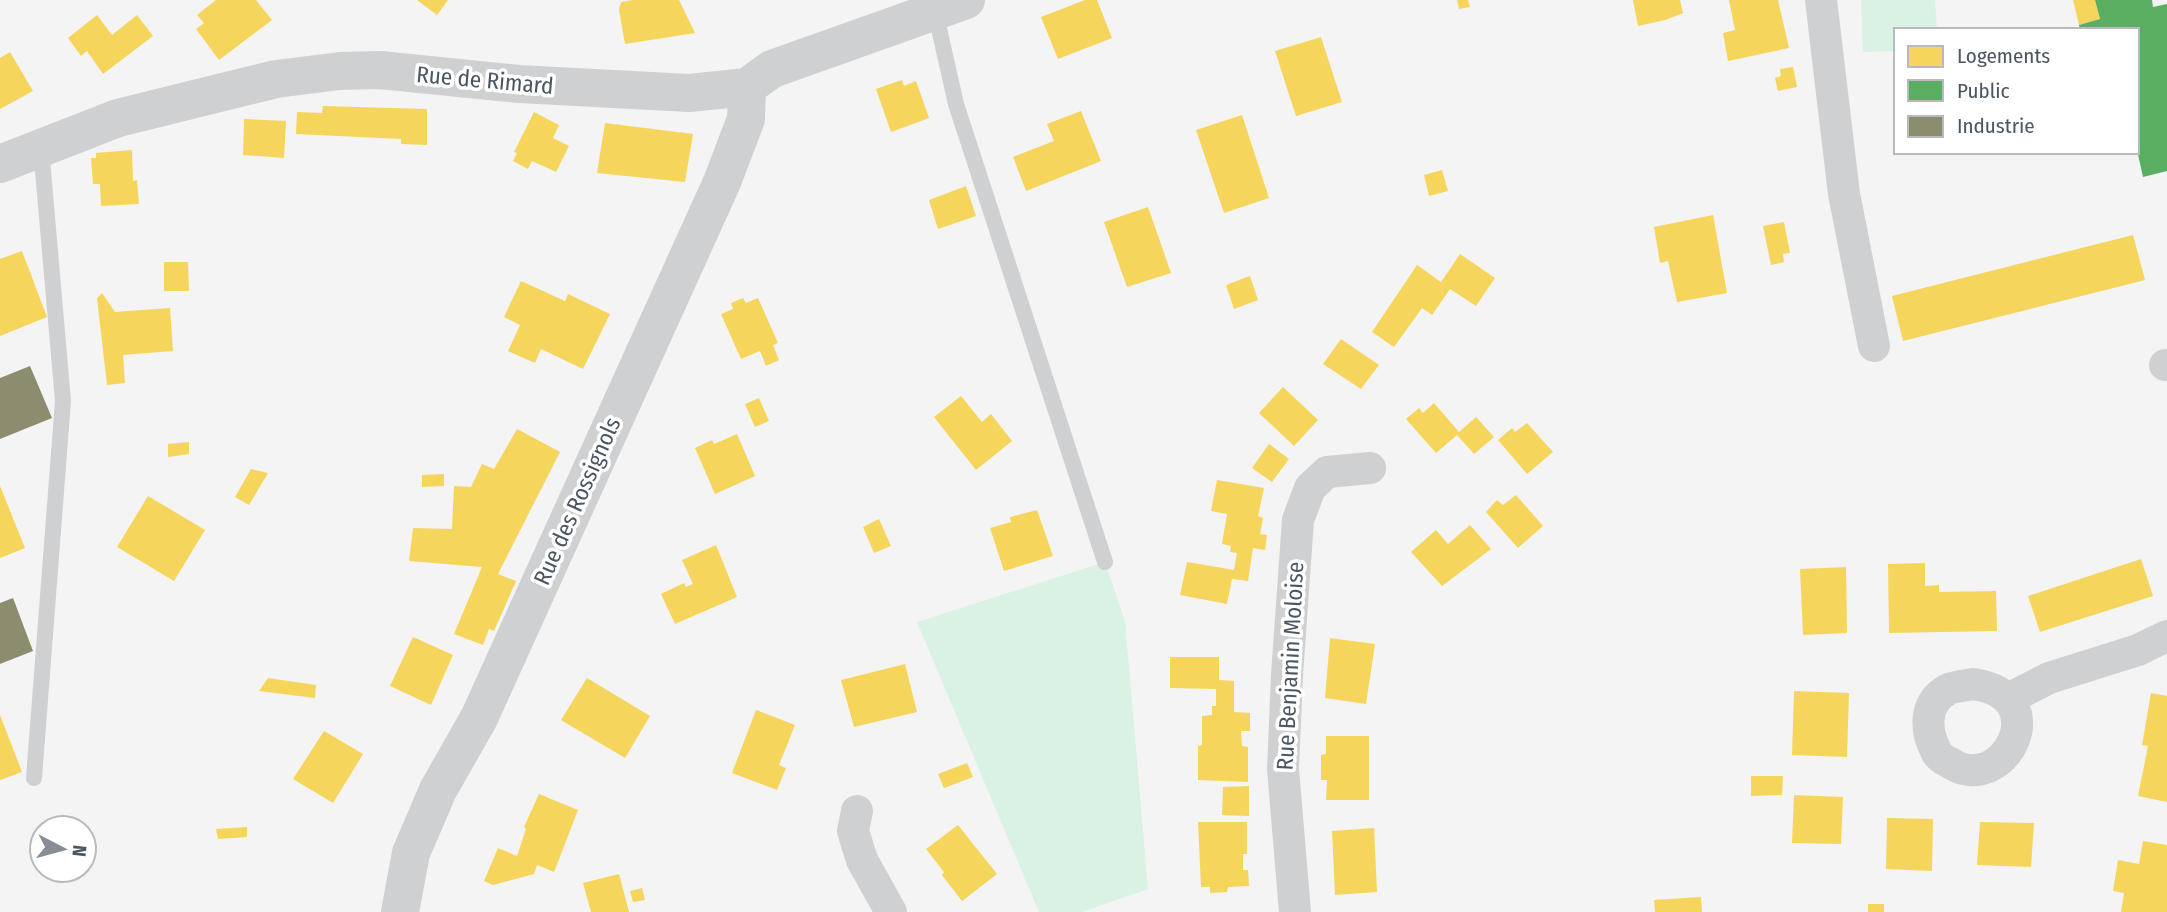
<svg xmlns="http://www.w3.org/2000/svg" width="2167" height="912" viewBox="0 0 2167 912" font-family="'Fira Sans Condensed',sans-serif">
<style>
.green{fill:#d9f2e3}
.homes{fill:#f6d55c}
.public{fill:#5aae61}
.industry{fill:#8c8c6e}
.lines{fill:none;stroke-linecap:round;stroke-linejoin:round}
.service{stroke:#ced0d2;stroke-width:16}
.minor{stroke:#ced0d2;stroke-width:32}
.tertiary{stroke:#ced0d2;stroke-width:38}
.labels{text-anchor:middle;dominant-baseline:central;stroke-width:7;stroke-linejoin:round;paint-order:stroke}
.street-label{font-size:23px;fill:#4a5661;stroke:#fff}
</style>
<rect width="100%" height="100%" fill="#f4f4f4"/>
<path class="green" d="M1861 0H1935L1937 30H1896V51L1863 52Z
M1105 562 1125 621 1148 889 1082 912H1039L917 622Z"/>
<path class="homes" d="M216 0H256L272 20 219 60 196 29 204 23 197 15Z
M417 0H448L437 15Z
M633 0H679L695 33 625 44 619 10 621 2Z
M1085 0H1097L1112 38 1058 59 1041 17Z
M1457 0H1468L1470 7 1459 9Z
M1633 0H1680L1683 13 1665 20 1638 26Z
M1729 0H1778L1789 48 1728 61 1723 33 1735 30Z
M2073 0H2095L2100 19 2079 25Z
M97 15 112 35 137 15 153 36 103 74 87 51 81 56 68 38Z
M1321 37 1342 102 1296 116 1275 51Z
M10 52 33 91 0 109V58Z
M1793 67 1797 87 1778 91 1775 78 1781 76 1780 69Z
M902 80 904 86 916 81 929 118 891 132 876 89Z
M323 106 427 109V145L401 144V139L296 134 297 112 322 113Z
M1081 111 1101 161 1026 191 1013 157 1054 141 1047 124Z
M534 112 559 125 553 138 569 146 556 172 532 161 528 169 513 161 517 153 514 152Z
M1242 115 1269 198 1224 213 1196 130Z
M244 119 286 121 284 158 243 155Z
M605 123 693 134 685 182 597 173Z
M132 150 133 181 137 180 139 204 101 206 100 184H93L91 158H96V153Z
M1442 170 1448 191 1429 196 1424 175Z
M966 186 976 216 938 229 929 200Z
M1148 207 1171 273 1127 287 1104 222Z
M1713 215 1727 293 1677 302 1668 261 1660 263 1654 227Z
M1784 222 1790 253 1783 254 1784 262 1771 265 1763 226Z
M2133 235 2145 280 1903 341 1892 296Z
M22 251 47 317 0 336V259Z
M1460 254 1495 278 1476 306 1450 289 1432 315 1422 308 1394 347 1372 332 1417 265 1441 282Z
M164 262H188L189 291H164Z
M1250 276 1258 300 1234 309 1226 285Z
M521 281 565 301 568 294 610 314 583 369 541 349 535 363 508 351 520 325 504 317Z
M102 293 115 312 170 308 173 351 123 355 125 383 107 385 97 298Z
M743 298 746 303 758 298 778 343 773 345 779 360 766 366 760 351 741 359 721 314 733 309 731 303Z
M1341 339 1379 365 1361 389 1323 364Z
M1283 387 1318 420 1294 446 1259 413Z
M961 396 982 422 991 414 1012 441 976 470 934 417Z
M759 398 769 421 755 427 745 404Z
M1434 403 1459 432 1476 417 1494 437 1474 454 1457 435 1436 453 1406 419 1419 408 1423 413Z
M1527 423 1553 452 1527 474 1498 440 1512 428 1515 432Z
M517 429 560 452 498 574 516 581 494 631 489 629 483 645 454 634 482 567 409 561 413 528 452 529 454 486 471 487 482 464 494 469Z
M737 434 755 476 715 494 695 448 712 440 714 444Z
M189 442V454L168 457V444Z
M1269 444 1289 459 1272 482 1252 468Z
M251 469 268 473 249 505 235 497Z
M444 474V486L422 487V475Z
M1217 480 1264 488 1258 516 1263 518 1260 534 1267 535 1265 550 1253 548 1248 581 1232 579 1227 604 1180 595 1187 562 1234 570 1237 553 1230 552 1231 546 1222 544 1227 514 1211 511Z
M0 486 25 548 0 558Z
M1516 495 1543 526 1518 548 1486 512 1497 500 1503 505Z
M148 496 205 530 174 581 117 547Z
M1037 510 1053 556 1004 571 990 528 1011 522 1010 517Z
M879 519 891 546 874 553 863 527Z
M1470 525 1491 549 1442 586 1411 552 1436 530 1448 544Z
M716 545 737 597 675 624 661 594 684 583 686 587 693 584 682 560Z
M2141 559 2153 596 2040 632 2028 596Z
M1925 563V586L1939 585V592L1996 591 1997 631 1889 633 1888 564Z
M1846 567 1847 633 1803 635 1800 569Z
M413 637 453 655 431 705 390 686Z
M1330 638 1375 644 1366 704 1325 698Z
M1170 657H1219V680L1234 681V712L1250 713V731H1241L1242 746 1248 747V782L1198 780V746L1202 745V716L1212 715V706H1216V689L1170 688Z
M905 664 917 712 854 727 841 680Z
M268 678 316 685 315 698 259 691Z
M587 678 650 716 625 758 561 720Z
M1794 691 1849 693 1847 757 1792 755Z
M2151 693 2167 696V802L2138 796 2148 746 2142 745Z
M756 710 795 725 779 765 786 768 777 790 732 773Z
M0 715 22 772 0 780Z
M324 731 363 754 333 803 293 779Z
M1326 736H1369V800H1326L1327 780H1321V755L1326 754Z
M967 763 973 777 944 788 938 774Z
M1751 776H1783L1782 795 1751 796Z
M1249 786V816L1222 815 1223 787Z
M539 794 578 810 554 872 537 865 534 874 493 885 484 881 498 848 517 856 526 829 524 827Z
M1794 795 1843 797 1841 844 1792 843Z
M1887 818 1933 819 1932 871 1886 869Z
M1198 822H1247V854H1243V870H1248L1249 886 1228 887 1227 892 1210 893V887H1201Z
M1980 822 2034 823 2031 867 1977 865Z
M958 825 997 874 962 901 942 875 944 872 926 849Z
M247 827V837L218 839 216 829Z
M1374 828 1377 892 1335 895 1332 831Z
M2143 841 2167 845V912H2121L2124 893 2113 891 2118 860 2139 864Z
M619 874 629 912H591L583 883Z
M642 888 645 900 633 902 630 891Z
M1701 897 1702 912H1655L1654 900Z
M1868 904H1884V912H1868Z"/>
<path class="public" d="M2095 0H2152L2153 7 2167 4V171L2143 177 2137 150V30H2080L2079 25 2100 19Z"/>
<path class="industry" d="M30 366 52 418 0 439V378Z
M13 598 33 651 0 664V603Z"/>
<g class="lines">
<path class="service" d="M935 11 956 104 1105 562
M34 778 63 401 41 148"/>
<path class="minor" d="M1821 0 1844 194 1874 346
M2165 365H2167
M1973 684C2058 696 2003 796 1952 764 1945 760 1939 758 1936 751 1925 730 1924 703 1947 690 1954 686 1966 686 1973 684Z
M2008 699 2049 678 2138 650 2167 636
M857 811 853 831 862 860 891 912
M1295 912 1283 769 1287 675 1298 520 1310 488 1327 472 1370 468"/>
<path class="tertiary" d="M0 164 118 118 276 79 340 71 380 70 519 84 689 93 747 87 772 69 966 0
M400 912 411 853 438 790 479 718 722 182 746 119 747 87"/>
</g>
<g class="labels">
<g class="street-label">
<text transform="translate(485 80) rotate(5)">Rue de Rimard</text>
<text transform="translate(577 501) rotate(-66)">Rue des Rossignols</text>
<text transform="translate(1290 666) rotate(-87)">Rue Benjamin Moloise</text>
</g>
</g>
<rect x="1894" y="28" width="245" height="126" fill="#ffffff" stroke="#b7bbc0" stroke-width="2"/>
<rect x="1908" y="46" width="35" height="21" fill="#f6d55c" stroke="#b7bbc0" stroke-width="2"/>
<text x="1957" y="63" font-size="21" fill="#4a5661">Logements</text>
<rect x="1908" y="80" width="35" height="21" fill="#5aae61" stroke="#b7bbc0" stroke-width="2"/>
<text x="1957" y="98" font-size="21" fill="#4a5661">Public</text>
<rect x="1908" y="116" width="35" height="21" fill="#8c8c6e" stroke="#b7bbc0" stroke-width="2"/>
<text x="1957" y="133" font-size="21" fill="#4a5661">Industrie</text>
<g transform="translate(63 849) rotate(96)"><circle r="33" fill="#ffffff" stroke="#b7bbc0" stroke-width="2"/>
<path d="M0-5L12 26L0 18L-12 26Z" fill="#868d94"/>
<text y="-10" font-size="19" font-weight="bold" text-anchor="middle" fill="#4a5661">N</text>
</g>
</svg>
